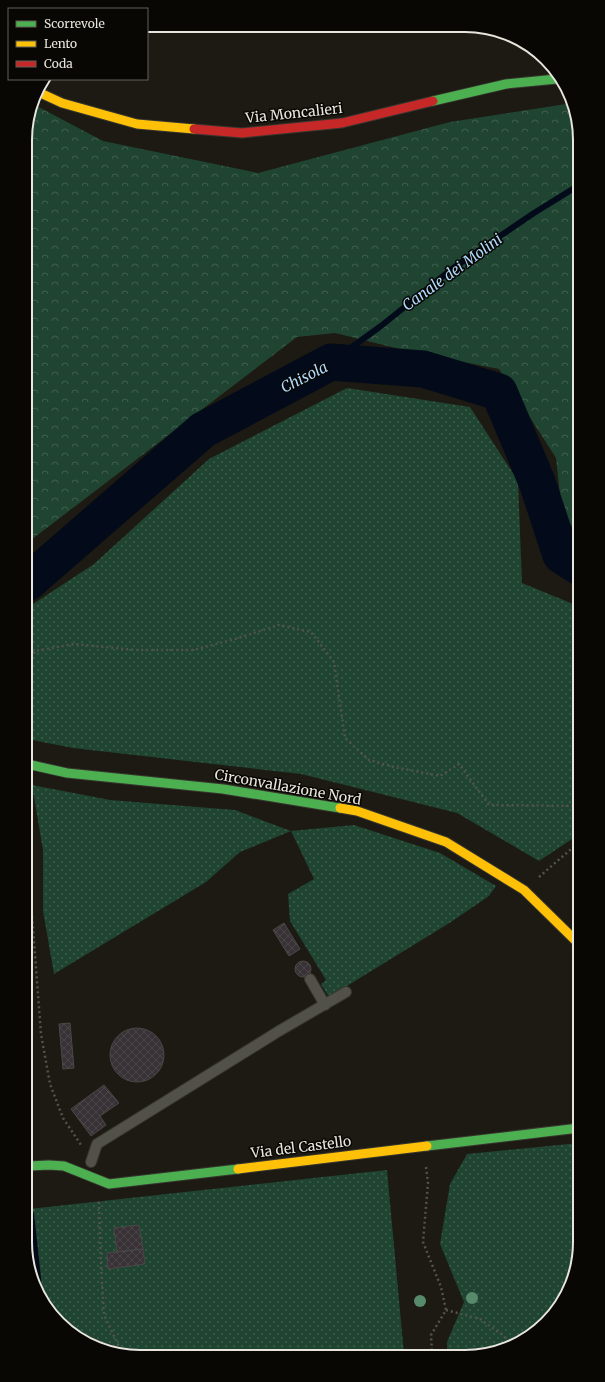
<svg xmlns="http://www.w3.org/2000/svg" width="605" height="1382" viewBox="0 0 605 1382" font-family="Merriweather,serif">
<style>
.grass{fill:url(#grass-dots)}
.forest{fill:url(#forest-crowns)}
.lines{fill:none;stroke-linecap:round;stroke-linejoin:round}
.stream{stroke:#030b1a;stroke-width:6}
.river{stroke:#030b1a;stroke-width:37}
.building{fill:url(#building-cross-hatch);stroke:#4a4747}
.lane-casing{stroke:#373630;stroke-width:12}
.fast-casing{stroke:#373630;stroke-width:11}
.slow-casing{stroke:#373630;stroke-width:11}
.jam-casing{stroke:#373630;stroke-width:11}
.path{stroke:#53524c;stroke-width:2.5;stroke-dasharray:2 3;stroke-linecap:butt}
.lane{stroke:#515049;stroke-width:10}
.fast{stroke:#4caf50;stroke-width:9}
.slow{stroke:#ffc107;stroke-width:9}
.jam{stroke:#c62828;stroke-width:9}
.tree{fill:#57896b}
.labels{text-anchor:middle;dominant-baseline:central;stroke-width:3;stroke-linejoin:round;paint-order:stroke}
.street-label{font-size:14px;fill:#e7e5dc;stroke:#080703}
.water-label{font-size:15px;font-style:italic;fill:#aed8fd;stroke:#080703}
.rim{fill:none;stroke:#e7e5dc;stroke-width:2}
</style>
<defs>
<pattern id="grass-dots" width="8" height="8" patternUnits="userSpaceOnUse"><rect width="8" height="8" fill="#1f4431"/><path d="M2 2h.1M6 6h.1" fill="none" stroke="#405f4e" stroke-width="1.8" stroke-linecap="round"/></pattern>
<pattern id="forest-crowns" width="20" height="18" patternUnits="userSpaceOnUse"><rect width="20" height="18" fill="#1f4431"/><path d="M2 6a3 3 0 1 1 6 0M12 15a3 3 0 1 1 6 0" fill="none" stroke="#405f4e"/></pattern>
<pattern id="building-cross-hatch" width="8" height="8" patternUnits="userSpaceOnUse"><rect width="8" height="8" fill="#383136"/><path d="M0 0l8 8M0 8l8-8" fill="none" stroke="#4b4549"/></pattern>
</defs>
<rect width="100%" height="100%" fill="#1c1a12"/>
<path class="grass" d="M347 388 470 407 518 481 522 583 578 606V835L539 861 457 813 301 774 73 748 27 739V608L94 564 209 459Z
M32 785 110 800 235 810 291 831 354 825 440 853 496 886 489 896 451 922 329 997 321 984 326 980 290 921 288 894 314 879 291 831 240 852 206 882 54 974 43 911V850Z
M579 1143 580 1250 571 1286 552 1318 494 1353H447V1342L464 1302 440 1244 450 1184 467 1154Z
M387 1170 404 1354 118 1355 64 1328 29 1271V1209Z"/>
<path class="forest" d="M33 104 103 141 258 173 450 122 566 104 573 105 576 111 577 533 562 513 556 458 499 369 412 352 335 333 297 337 27 543 25 132Z"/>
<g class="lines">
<path class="stream" d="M331 362 381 326 453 268 534 213 576 187
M29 1189V1196
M31 1214 39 1287"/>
<path class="river" d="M27 583 203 430 331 362 423 369 499 392 537 482 561 555 578 566"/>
</g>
<path class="building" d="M284 923 300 949 289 956 273 930Z
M295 969a8 8 0 1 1 16 0a8 8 0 1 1-16 0Z
M70 1023 74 1068 63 1069 59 1024Z
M110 1055a27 27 0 1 1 54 0a27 27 0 1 1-54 0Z
M104 1085 119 1103 100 1116 106 1125 91 1136 71 1109Z
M139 1225 143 1249 117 1252 114 1228Z
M143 1249 145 1264 108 1269 107 1253Z"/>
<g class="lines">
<defs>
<path id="lane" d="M310 979 325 1005
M91 1162 97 1144 279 1031 346 992"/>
<path id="fast" d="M433 101 506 84 557 79
M27 764 67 773 223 789 340 808
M427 1146 579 1128
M29 1166 49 1165 64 1166 109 1184 238 1169"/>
<path id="slow" d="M36 91 62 103 137 124 194 129
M340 808 357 811 446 842 524 890 579 944
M238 1169 427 1146"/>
<path id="jam" d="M194 129 242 133 342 123 433 101"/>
</defs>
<use href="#lane" class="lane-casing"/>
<use href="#fast" class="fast-casing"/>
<use href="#slow" class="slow-casing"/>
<use href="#jam" class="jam-casing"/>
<path class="path" d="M27 667 35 651 74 644 135 650H193L235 639 279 625 311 632 334 662 345 738 369 760 394 767 440 776 459 764 489 805 578 806
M27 807 29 812V876L41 1034 50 1084 63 1118 81 1145
M539 877 578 843
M426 1167 428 1183 423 1242 441 1287 446 1310 431 1335 432 1353
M99 1202 101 1266 104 1315 123 1355
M446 1310 480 1319 504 1336 509 1344"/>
<use href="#lane" class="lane"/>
<use href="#fast" class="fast"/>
<use href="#slow" class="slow"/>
<use href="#jam" class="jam"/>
</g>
<g class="tree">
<circle cx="472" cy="1298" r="6"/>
<circle cx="420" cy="1301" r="6"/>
</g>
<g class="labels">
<g class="street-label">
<text transform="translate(294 113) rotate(-6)">Via Moncalieri</text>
<text transform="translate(288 787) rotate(10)">Circonvallazione Nord</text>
<text transform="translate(301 1147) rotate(-7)">Via del Castello</text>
</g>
<g class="water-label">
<text transform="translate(452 272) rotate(-36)">Canale dei Molini</text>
<text transform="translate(304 377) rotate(-27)">Chisola</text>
</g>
</g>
<path d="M0 0H605V1382H0ZM140 32H465A108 108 0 0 1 573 140V1242A108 108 0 0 1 465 1350H140A108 108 0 0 1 32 1242V140A108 108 0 0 1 140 32Z" fill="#080703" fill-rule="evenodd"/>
<path class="rim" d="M140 32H465A108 108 0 0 1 573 140V1242A108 108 0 0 1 465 1350H140A108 108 0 0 1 32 1242V140A108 108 0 0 1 140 32Z"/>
<rect x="8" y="8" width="140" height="72" fill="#080703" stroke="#61605a"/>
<rect x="16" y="21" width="20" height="6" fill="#4caf50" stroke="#61605a"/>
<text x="44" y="28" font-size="12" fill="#e7e5dc">Scorrevole</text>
<rect x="16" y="41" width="20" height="6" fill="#ffc107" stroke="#61605a"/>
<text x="44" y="48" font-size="12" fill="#e7e5dc">Lento</text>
<rect x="16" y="61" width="20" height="6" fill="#c62828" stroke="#61605a"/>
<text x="44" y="68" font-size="12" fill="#e7e5dc">Coda</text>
</svg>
